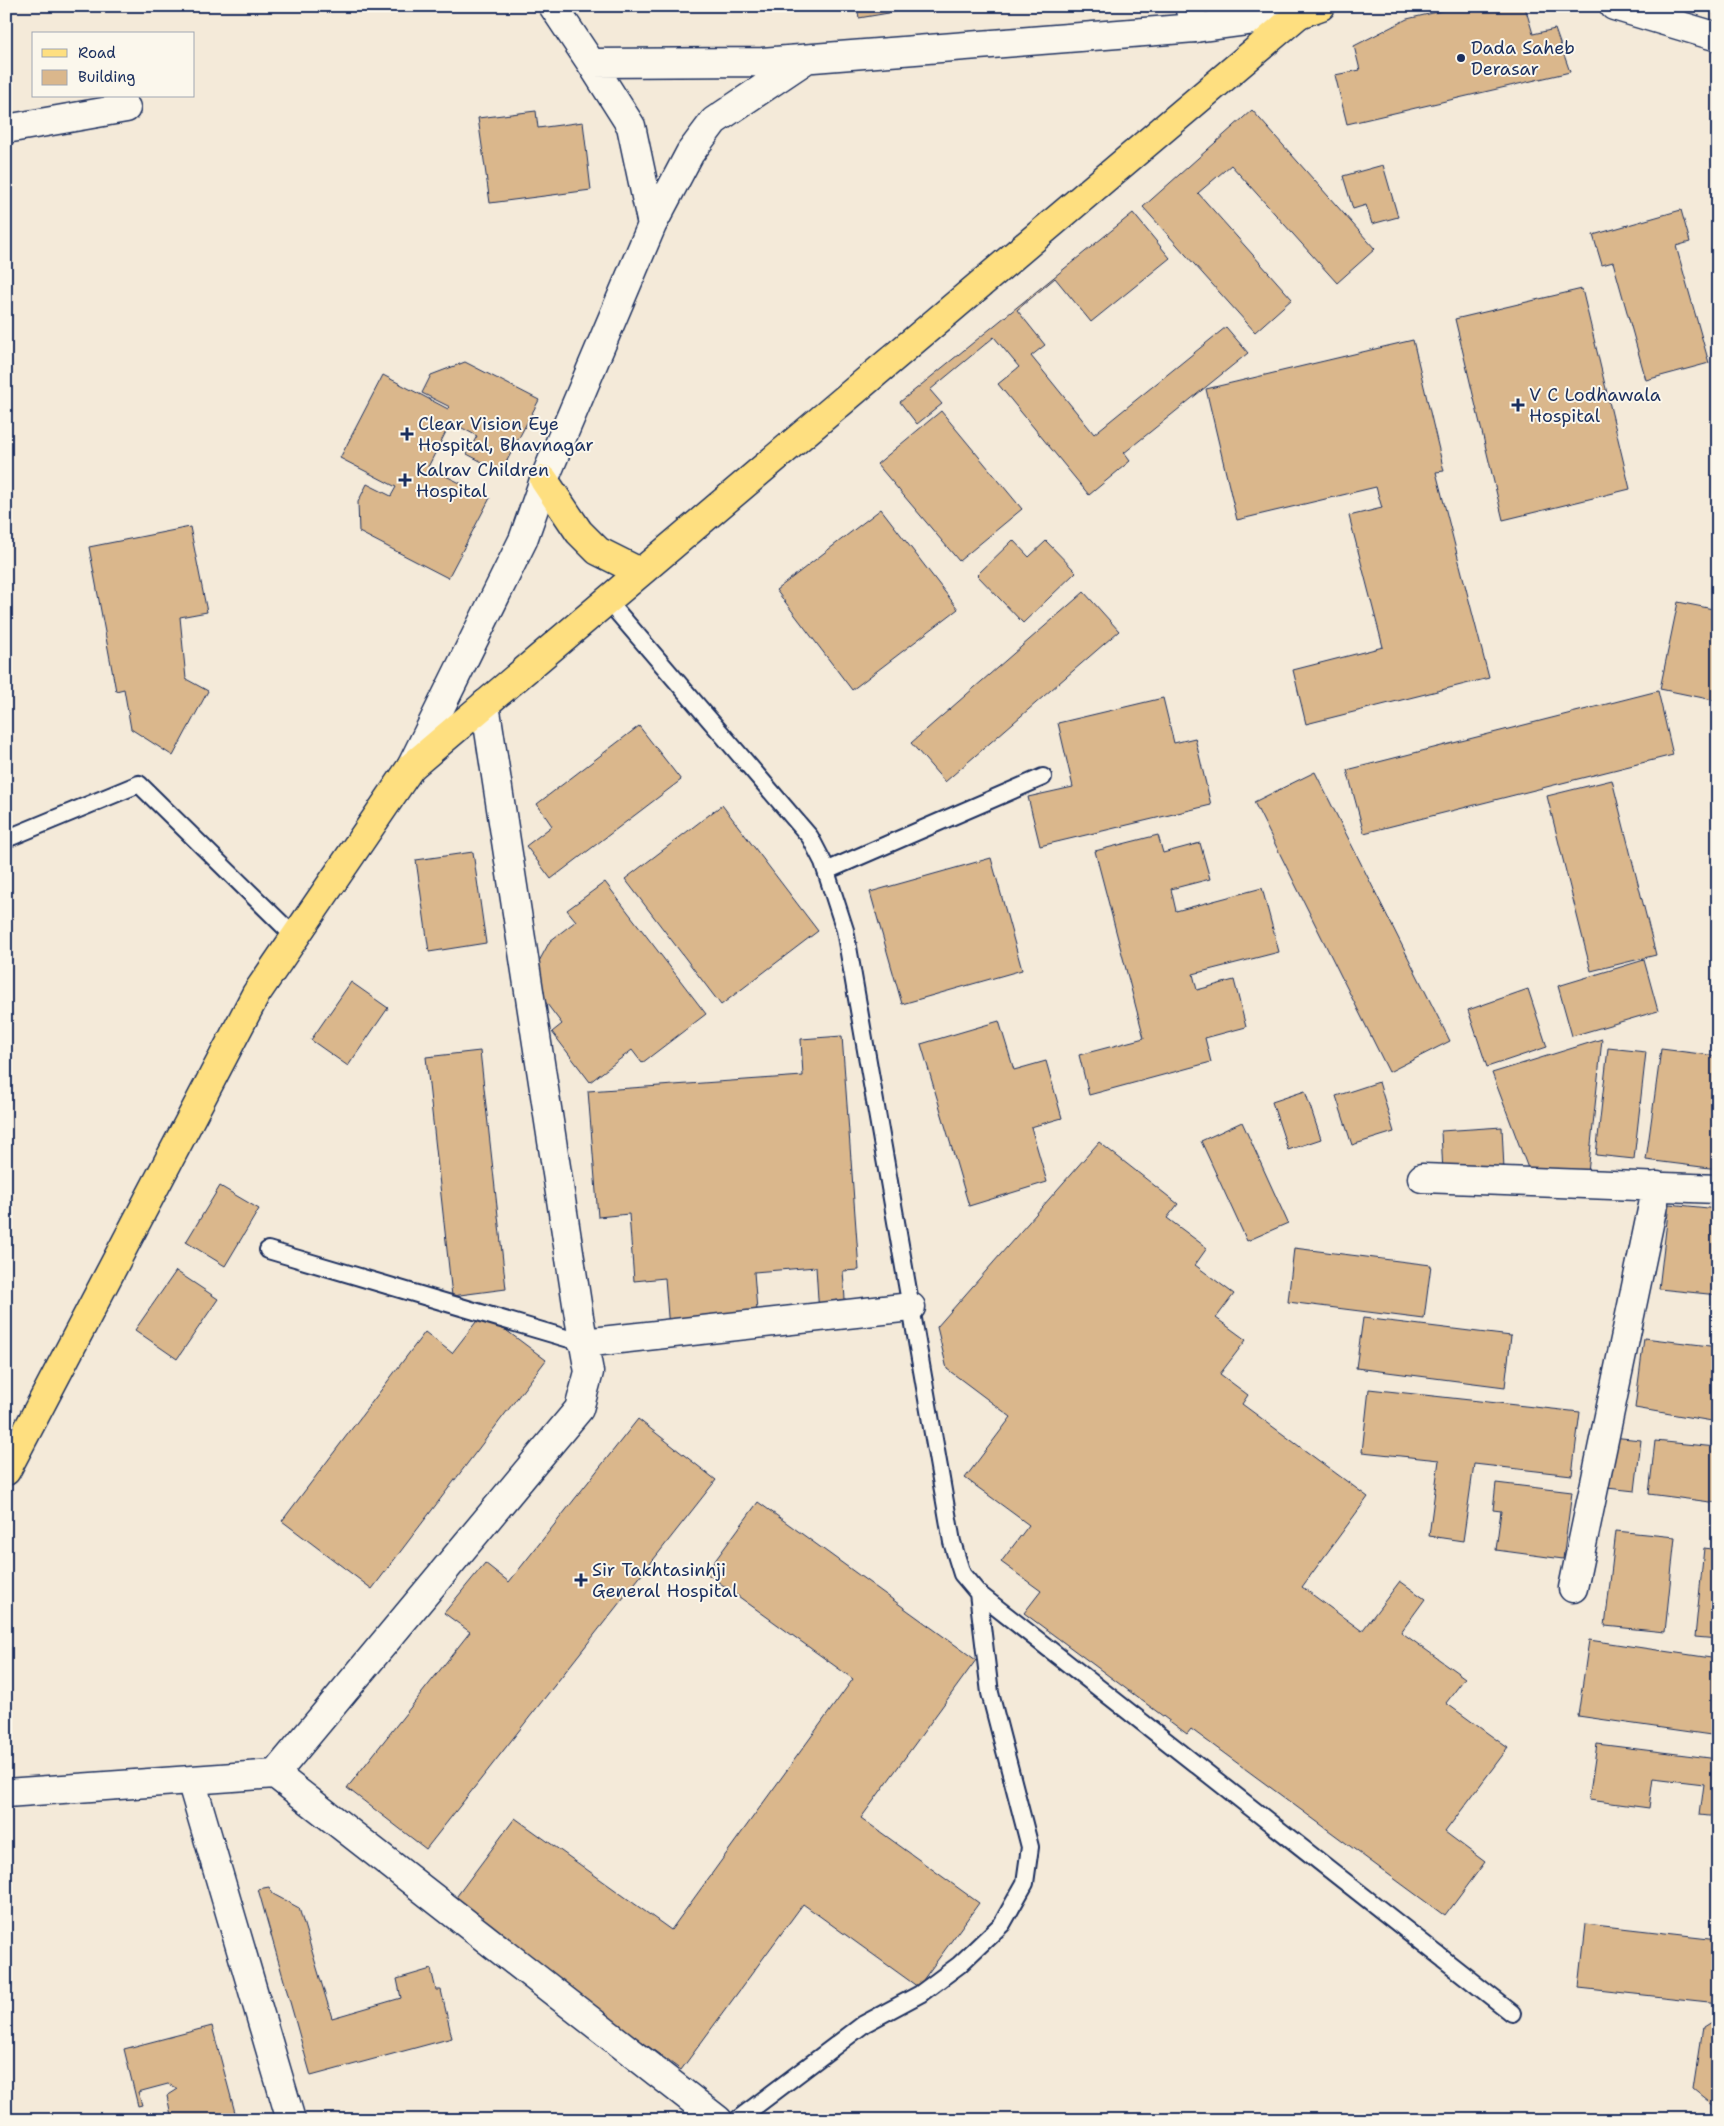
<svg xmlns="http://www.w3.org/2000/svg" width="1724" height="2126" viewBox="0 0 1724 2126" font-family="'Shantell Sans',sans-serif">
<style>
.building{fill:#dab78c;stroke:#1b2f5e}
.lines{fill:none;stroke-linecap:round;stroke-linejoin:round}
.lane-casing{stroke:#1b2f5e;stroke-width:20}
.street-casing{stroke:#1b2f5e;stroke-width:31}
.secondary-casing{stroke:#1b2f5e;stroke-width:31}
.primary-casing{stroke:#1b2f5e;stroke-width:31}
.lane{stroke:#fbf7ec;stroke-width:16}
.street{stroke:#fbf7ec;stroke-width:28}
.secondary{stroke:#fbf7ec;stroke-width:28}
.primary{stroke:#fedf80;stroke-width:28}
.poi-dot{fill:#1b2f5e;stroke:#fbf7ec;stroke-width:2}
.labels{text-anchor:middle;dominant-baseline:central;stroke-width:4;stroke-linejoin:round;paint-order:stroke}
.poi-label{font-size:18px;fill:#1b2f5e;stroke:#fbf7ec;text-anchor:start}
</style>
<rect width="100%" height="100%" fill="#f4ead9"/>
<filter id="ink" filterUnits="userSpaceOnUse"><feTurbulence type="fractalNoise" baseFrequency=".02" numOctaves="2"/><feDisplacementMap in="SourceGraphic" scale="10" xChannelSelector="R" yChannelSelector="G"/><feConvolveMatrix kernelMatrix="1 2 1 2 8 2 1 2 1" color-interpolation-filters="sRGB"/></filter>
<g filter="url(#ink)">
<path class="building" d="M857 6H930L859 18Z
M1463 6 1525 7 1533 34 1555 29 1570 72 1347 124 1335 75 1360 70 1354 46 1407 19Z
M1252 110 1375 249 1337 283 1231 165 1198 193 1292 299 1255 332 1143 207Z
M536 111 538 128 583 122 591 190 490 203 478 118Z
M1383 165 1398 217 1372 224 1366 205 1353 209 1343 176Z
M1681 210 1690 242 1676 246 1709 363 1646 380 1613 262 1602 265 1593 235Z
M1133 213 1170 258 1091 322 1055 278 1017 310 1045 345 1031 356 1094 434 1226 327 1248 353 1124 453 1130 461 1089 495 998 384 1019 367 994 337 930 390 942 404 917 424 900 402Z
M1582 289 1630 489 1503 520 1455 319Z
M1413 340 1444 471 1436 472 1489 678 1306 724 1293 670 1383 647 1349 516 1382 508 1376 487 1237 520 1206 389Z
M465 362 539 400 501 472 467 454 477 436 451 422 428 467 490 498 448 578 359 532 358 502 367 484 391 496 396 487 340 458 383 375 448 409 450 407 422 393 431 375Z
M941 411 1022 509 959 561 877 464Z
M881 509 958 609 852 690 776 590Z
M190 527 207 612 180 617 186 679 208 691 173 756 131 729 124 689 116 691 89 547Z
M1013 540 1029 557 1046 541 1076 572 1023 623 977 575Z
M1084 592 1119 631 945 782 911 743Z
M1678 602 1718 610V701L1660 689Z
M1658 691 1673 755 1364 833 1347 770Z
M1163 698 1174 743 1195 738 1211 805 1040 846 1028 797 1073 787 1058 723Z
M639 726 681 780 551 879 526 846 552 826 537 804Z
M1315 772 1450 1041 1389 1072 1254 802Z
M1612 780 1656 955 1591 971 1547 796Z
M722 805 818 931 721 1005 625 879Z
M1158 835 1163 853 1200 843 1210 879 1171 889 1176 911 1262 888 1279 952 1193 974 1197 990 1234 980 1246 1027 1205 1038 1211 1062 1089 1095 1079 1055 1144 1038 1095 851Z
M473 852 486 943 429 952 416 860Z
M991 858 1022 970 902 1004 870 892Z
M605 882 706 1014 642 1063 632 1050 590 1082 552 1032 562 1024 535 988 536 967 550 941 576 921 567 910Z
M1644 960 1658 1011 1572 1036 1558 986Z
M351 982 388 1008 348 1066 311 1040Z
M1528 989 1547 1047 1487 1067 1468 1010Z
M999 1021 1014 1070 1046 1061 1062 1118 1031 1127 1047 1182 969 1206 921 1044Z
M842 1036 859 1270 843 1271 846 1313 819 1315 816 1267 754 1272 758 1323 669 1329 665 1278 634 1281 629 1214 598 1217 588 1091 803 1076 801 1039Z
M1602 1039 1588 1173 1529 1171 1492 1073Z
M1608 1048 1646 1052 1634 1159 1596 1155Z
M1661 1049 1718 1056V1169L1646 1160Z
M480 1051 506 1289 452 1296 426 1057Z
M1379 1082 1394 1132 1352 1145 1336 1096Z
M1305 1091 1321 1139 1288 1150 1272 1102Z
M1242 1122 1288 1223 1247 1241 1201 1141Z
M1502 1127 1504 1170 1443 1174 1441 1131Z
M1099 1142 1178 1204 1167 1218 1207 1248 1195 1265 1234 1294 1216 1318 1246 1340 1220 1374 1248 1395 1242 1404 1368 1497 1302 1587 1362 1631 1400 1581 1425 1599 1401 1632 1465 1678 1446 1703 1508 1748 1445 1832 1485 1862 1445 1916 1191 1729 1187 1734 1024 1613 1041 1591 1001 1562 1029 1525 965 1478 1011 1417 947 1369 937 1327Z
M220 1186 259 1209 225 1266 186 1242Z
M1669 1204 1718 1209V1295L1659 1289Z
M1294 1248 1431 1265 1424 1319 1288 1302Z
M176 1271 218 1299 177 1359 135 1330Z
M483 1313 546 1360 372 1589 282 1521 425 1332 452 1353Z
M1363 1318 1511 1336 1505 1387 1356 1368Z
M1644 1338 1718 1347V1422L1635 1408Z
M1369 1389 1580 1412 1572 1475 1474 1464 1463 1541 1429 1536 1439 1460 1362 1452Z
M638 1419 716 1480 426 1849 347 1788 470 1632 444 1613 485 1563 509 1582Z
M1718 1435V1503L1649 1494 1655 1441 1716 1447Z
M1612 1437 1641 1440 1635 1491 1607 1488Z
M1496 1483 1572 1492 1563 1559 1496 1550 1501 1511 1493 1510Z
M758 1502 976 1660 861 1818 979 1903 918 1987 803 1904 681 2070 451 1904 515 1818 671 1930 853 1679 706 1573Z
M1616 1531 1675 1537 1665 1632 1605 1626Z
M1704 1548 1718 1550V1639L1695 1637Z
M1589 1640 1718 1659V1736L1578 1716Z
M1597 1744 1718 1759V1817L1700 1815 1704 1784 1653 1778 1649 1808 1589 1800Z
M269 1887 273 1894 299 1908 332 2018 401 1998 397 1979 431 1969 436 1990H441L452 2038 311 2076 258 1889Z
M1586 1924 1718 1939V2003L1579 1988Z
M1718 2019V2108L1693 2088 1702 2029Z
M212 2026 237 2120H172L167 2096 178 2089 168 2084 138 2092 142 2105 138 2106 124 2049Z"/>
<g class="lines">
<defs>
<path id="lane" d="M607 600 810 837 823 862 845 930 952 1542 962 1574 978 1593 1512 2013
M6 839 139 784 295 937
M826 871 1043 777
M268 1250 583 1343
M737 2120 864 2024 920 1994 959 1965 1002 1924 1025 1883 1030 1847 990 1693 978 1593"/>
<path id="street" d="M1189 6 1195 28
M1614 6 1718 37
M6 129 126 108
M1422 1178 1718 1189
M583 1343 911 1307
M1573 1588 1657 1186
M275 1774 579 1409 589 1372 579 1317 485 704
M191 1780 291 2120
M6 1793 275 1774 718 2120"/>
<path id="secondary" d="M553 6 591 63 762 62 1195 28 1299 14
M652 225 690 153 714 121 805 60
M411 767 523 540 544 480 652 225 631 126 591 63"/>
<path id="primary" d="M544 480 579 532 598 551 640 572
M6 1471 256 994 411 767 1299 14 1321 6"/>
</defs>
<use href="#lane" class="lane-casing"/>
<use href="#street" class="street-casing"/>
<use href="#secondary" class="secondary-casing"/>
<use href="#primary" class="primary-casing"/>
<use href="#lane" class="lane"/>
<use href="#street" class="street"/>
<use href="#secondary" class="secondary"/>
<use href="#primary" class="primary"/>
</g>
</g>
<g class="poi-dot">
<circle cx="1461" cy="58" r="5"/>
<path d="M1515.5 397.5h5v5h5v5h-5v5h-5v-5h-5v-5h5z"/>
<path d="M404.5 426.5h5v5h5v5h-5v5h-5v-5h-5v-5h5z"/>
<path d="M402.5 472.5h5v5h5v5h-5v5h-5v-5h-5v-5h5z"/>
<path d="M578.5 1572.5h5v5h5v5h-5v5h-5v-5h-5v-5h5z"/>
</g>
<g class="labels">
<g class="poi-label">
<text x="1471" y="48">Dada Saheb<tspan x="1471" dy="21">Derasar</tspan></text>
<text x="1529" y="395">V C Lodhawala<tspan x="1529" dy="21">Hospital</tspan></text>
<text x="418" y="424">Clear Vision Eye<tspan x="418" dy="21">Hospital, Bhavnagar</tspan></text>
<text x="416" y="470">Kalrav Children<tspan x="416" dy="21">Hospital</tspan></text>
<text x="592" y="1570">Sir Takhtasinhji<tspan x="592" dy="21">General Hospital</tspan></text>
</g>
</g>
<rect width="1724" height="2126" fill="none" stroke="#fbf7ec" stroke-width="25"/>
<rect x="12" y="12" width="1699" height="2101" fill="none" stroke="#1b2f5e" stroke-width="2" filter="url(#ink)"/>
<rect x="32" y="32" width="162" height="65" fill="#fbf7ec" stroke="#a1a7b3"/>
<rect x="42" y="49" width="25" height="8" fill="#fedf80" stroke="#a1a7b3"/>
<text x="78" y="58" font-size="15" fill="#1b2f5e">Road</text>
<rect x="42" y="70" width="25" height="15" fill="#dab78c" stroke="#a1a7b3"/>
<text x="78" y="82" font-size="15" fill="#1b2f5e">Building</text>
</svg>
